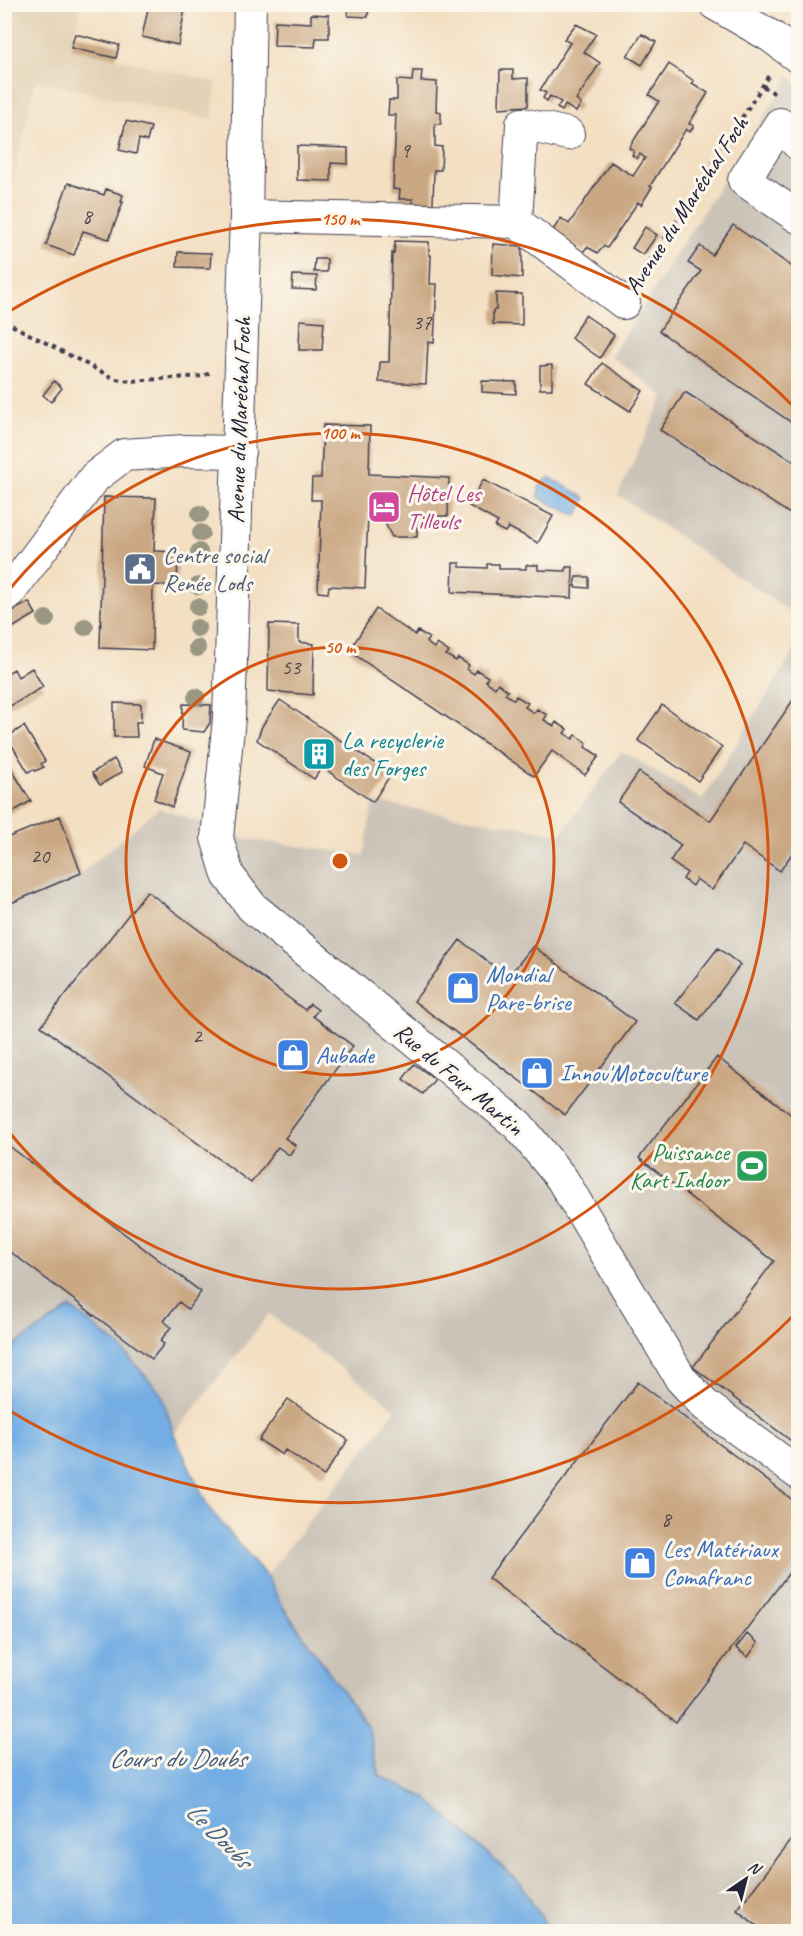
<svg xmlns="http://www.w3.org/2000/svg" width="803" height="1936" viewBox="0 0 803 1936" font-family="Caveat,sans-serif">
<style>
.built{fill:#e3d1b5}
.industrial{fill:#cbc3b8}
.water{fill:#73ade3;stroke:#4a688f;stroke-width:1.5}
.building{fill:#cba884}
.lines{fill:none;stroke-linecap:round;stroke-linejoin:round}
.minor-casing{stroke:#413e4f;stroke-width:34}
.path{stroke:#413e4f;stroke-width:4;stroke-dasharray:4.5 4.5;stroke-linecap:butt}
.minor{stroke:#fff;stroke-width:32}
.tree{fill:#9a9782}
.ring{fill:none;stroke:#d45411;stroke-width:3}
.labels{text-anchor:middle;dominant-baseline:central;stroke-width:6;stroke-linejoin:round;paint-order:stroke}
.number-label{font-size:21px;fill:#4c444d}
.street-label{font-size:24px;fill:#22223b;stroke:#fbf7ec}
.hotel-label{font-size:24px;fill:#b23c85;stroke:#fbf7ec;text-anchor:start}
.service-label{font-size:24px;fill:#4e5e75;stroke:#fbf7ec;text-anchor:start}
.culture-label{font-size:24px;fill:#0d838f;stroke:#fbf7ec;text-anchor:start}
.shop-label{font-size:24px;fill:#366cbe;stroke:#fbf7ec;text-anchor:start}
.leisure-label{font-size:24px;fill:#27864d;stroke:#fbf7ec;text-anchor:end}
.water-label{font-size:26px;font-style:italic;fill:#425a7e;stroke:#fbf7ec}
.centre{fill:#d45411;stroke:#fbf7ec;stroke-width:3}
.ring-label{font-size:18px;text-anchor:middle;font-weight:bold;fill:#d45411;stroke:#fbf7ec;stroke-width:6;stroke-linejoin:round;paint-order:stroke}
</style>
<rect width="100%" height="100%" fill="#fbf7ec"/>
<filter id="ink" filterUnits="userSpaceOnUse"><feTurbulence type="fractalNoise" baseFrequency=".0167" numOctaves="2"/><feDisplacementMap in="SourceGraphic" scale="12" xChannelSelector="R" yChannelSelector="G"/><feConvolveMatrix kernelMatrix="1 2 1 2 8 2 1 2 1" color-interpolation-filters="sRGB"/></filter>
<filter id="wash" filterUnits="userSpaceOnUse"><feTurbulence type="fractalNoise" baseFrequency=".008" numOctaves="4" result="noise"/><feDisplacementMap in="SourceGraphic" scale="24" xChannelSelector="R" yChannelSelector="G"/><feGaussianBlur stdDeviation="1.35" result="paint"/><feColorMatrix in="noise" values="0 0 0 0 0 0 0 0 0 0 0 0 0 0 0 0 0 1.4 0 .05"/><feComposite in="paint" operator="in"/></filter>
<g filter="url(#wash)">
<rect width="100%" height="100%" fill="#f3dfc2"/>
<path class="built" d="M5 5H82L72 48 216 82 212 119 35 81 5 219Z"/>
<path class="industrial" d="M790 76 798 86V617L618 495 664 396 611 356Z
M798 645V1931H550L521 1884 426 1798 380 1776 368 1727 283 1607 266 1576 396 1409 269 1314 174 1434 162 1394 121 1348 71 1308 5 1352V906L81 873 159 808 247 839 364 855 373 802 561 834 622 751 702 800Z"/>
<path class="water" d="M550 478 586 498 577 516 539 498C537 487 541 483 550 478Z
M71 1308 121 1348 162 1395 174 1434 208 1507 266 1576 283 1607 368 1727 380 1776 426 1798 521 1884 550 1931H5V1352Z"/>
<g id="blocks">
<path class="building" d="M149 4H186L178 45 142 37Z
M349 4H369L368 17 348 16Z
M311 14 329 15V38H316L315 47 274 46 275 21 311 23Z
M576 24 596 34 584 52 600 63 576 100 581 104 576 112 565 105 562 111 557 108 561 102 550 96 547 101 543 98 546 93 540 90 570 43 564 39Z
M75 34 119 45 116 58 71 48Z
M642 34 656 42 642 65 627 56Z
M669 64 694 81 692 83 708 93 689 124 694 126 690 132 686 129 650 186 652 187 641 205 638 202 607 248 604 246 598 253 587 247 583 252 553 230 561 218 569 224 611 162 633 176 645 158 640 154 637 159 632 155 634 151 629 148 659 101 649 95Z
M500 70H513V79L528 78V106L499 108Z
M413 71H422L421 81 437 82 436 111 441 112V124H435V146L442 147 441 170H434L433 204H413V199H399L400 190 393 189 396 115H388L389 100H397V80L412 81Z
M126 121 151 127 147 141 139 139 136 154 119 150Z
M297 146 348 148V164L331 163V181L297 180Z
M68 183 104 195 106 189 123 195 121 202H123L109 239 83 231 74 255 46 245Z
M733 225 798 271V427L659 331 701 271 688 263 700 246 712 255Z
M645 227 657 235 643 255 632 248Z
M395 241 429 242V255H431L430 284H437L434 343 428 342 426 384 379 382 380 362H389L392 253 394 254Z
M493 244 522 246V278L492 275Z
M178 252 211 253 210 268 177 267Z
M315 259H327V272H314Z
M293 275 317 276 316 290 292 289Z
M496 293 522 294V325L493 324V310H496Z
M585 315 614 335 600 358 571 338Z
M300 320 324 322 322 350H299Z
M602 363 643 391 630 411 588 384Z
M552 365V389H540V366Z
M54 381 62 388 51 402 43 395Z
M482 381 516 382V394L482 392Z
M685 392 798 464V519L660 430Z
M323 425 370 426 369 474 449 478 448 516H417V537H392L381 515 368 514 365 588 329 586 328 593 318 592 321 500H311L312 478H321Z
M483 480 553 516 538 543 508 527 505 532 495 527 498 522 469 506Z
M104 497 156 498 154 551 178 552 177 586 153 585 152 650 100 648Z
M453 563H460V567L487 568V564H499V569H526V565H538V570L566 571V567H573L572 598 452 592Z
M576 577H589V588L575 587Z
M29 602 36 614 7 631 4 627V616Z
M376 609 415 635 418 631 429 638 426 642 434 648 437 644 449 652 446 655 456 661 458 658 469 665 467 669 474 674 477 670 488 677 486 681 495 688 498 683 508 691 505 694 514 700 516 696 528 703 525 707 534 713 537 709 547 715 544 720 554 726 556 722 567 729 564 733 573 739 576 735 587 743 585 747 599 756 585 775 552 751 534 776 349 651Z
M269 624 299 625V642L314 644 313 695 268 691Z
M32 668 43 687 7 708 4 704V675L14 669 18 677Z
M798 693V845L780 871 743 845 712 890 696 879 692 886 683 879 687 873 670 861 681 845 618 802 639 772 710 821Z
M280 700 391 774 373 802 322 767 314 779 257 740 262 726Z
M114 703 141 704V722H136L137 737H114Z
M183 704 211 705 210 723 204 732 182 730Z
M662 705 722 747 698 781 638 740Z
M24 726 45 761 41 764 44 767 35 771 34 769 28 772 7 737Z
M154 739 191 752 172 807 154 799 163 773 145 766Z
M4 757 31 801 4 817Z
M114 759 122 772 100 785 92 773Z
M60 816 81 873 4 906V839Z
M147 891 305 1010 310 1004 318 1010 313 1016 353 1046 285 1138 296 1146 289 1155 278 1147 251 1183 41 1026Z
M460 940 508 977 533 946 635 1022 565 1115 414 1001Z
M718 948 740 965 699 1020 675 1003Z
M717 1057 798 1120V1446L693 1367 774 1261 639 1158Z
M414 1064 435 1079 423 1094 403 1079Z
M4 1142 201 1292 188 1309 179 1302 164 1321 171 1327 160 1341 164 1344 152 1359 4 1247Z
M638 1382 798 1504V1561L676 1722 488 1578Z
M288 1399 348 1440 324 1476 285 1450 282 1455 259 1440Z
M747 1634 758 1643 748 1657 736 1648Z
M791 1840 798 1846V1932H765L737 1910Z"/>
</g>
</g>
<g filter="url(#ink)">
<use href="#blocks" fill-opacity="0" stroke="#413e4f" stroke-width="1.5"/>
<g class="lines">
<defs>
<path id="minor" d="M250 4 246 216 229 718 217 838 228 875 252 907 518 1125 562 1179 681 1379 705 1405 798 1473
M715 4 772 37 798 57
M798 144 780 124 744 180 798 217
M246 216 516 222 624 303
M516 222 522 124 568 134
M4 596 9 593 95 477 124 455 184 451 239 452"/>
</defs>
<use href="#minor" class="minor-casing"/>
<path class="path" d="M763 86 777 95
M640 277 770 74
M4 321 115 379 130 381 203 376 210 373"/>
<use href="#minor" class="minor"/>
</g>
<g class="tree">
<circle cx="200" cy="514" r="9"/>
<circle cx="201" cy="533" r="9"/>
<circle cx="199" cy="552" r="9"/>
<circle cx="198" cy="586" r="9"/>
<circle cx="198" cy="607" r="9"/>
<circle cx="46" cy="619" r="9"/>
<circle cx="85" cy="627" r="9"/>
<circle cx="197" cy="628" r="9"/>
<circle cx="197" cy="648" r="9"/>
<circle cx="196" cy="697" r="9"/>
</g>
</g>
<g class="ring">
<circle cx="340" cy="861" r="214"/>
<path d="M5 595A428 428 0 1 1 5 1127"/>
<path d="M798 1311A642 642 0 0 1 5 1408M5 314A642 642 0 0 1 798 411"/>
</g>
<defs>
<symbol id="hotel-square" viewBox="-11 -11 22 22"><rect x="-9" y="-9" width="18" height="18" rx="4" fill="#d1479c" stroke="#fbf7ec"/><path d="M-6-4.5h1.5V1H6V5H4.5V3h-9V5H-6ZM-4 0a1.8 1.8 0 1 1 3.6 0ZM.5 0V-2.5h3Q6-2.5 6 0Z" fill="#fff"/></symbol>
<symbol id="civic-square" viewBox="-11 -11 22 22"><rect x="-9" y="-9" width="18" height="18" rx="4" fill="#5c6f8a" stroke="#fbf7ec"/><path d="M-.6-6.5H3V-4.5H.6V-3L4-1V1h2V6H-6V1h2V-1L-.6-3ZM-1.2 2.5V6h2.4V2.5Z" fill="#fff"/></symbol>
<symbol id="building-square" viewBox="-11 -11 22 22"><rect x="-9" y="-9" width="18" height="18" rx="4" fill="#0f9aa8" stroke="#fbf7ec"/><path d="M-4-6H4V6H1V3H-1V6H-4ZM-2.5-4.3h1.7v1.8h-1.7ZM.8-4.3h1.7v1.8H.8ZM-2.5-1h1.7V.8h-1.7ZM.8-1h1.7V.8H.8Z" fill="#fff"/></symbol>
<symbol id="shop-square" viewBox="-11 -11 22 22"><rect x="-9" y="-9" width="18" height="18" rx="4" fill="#3f7fe0" stroke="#fbf7ec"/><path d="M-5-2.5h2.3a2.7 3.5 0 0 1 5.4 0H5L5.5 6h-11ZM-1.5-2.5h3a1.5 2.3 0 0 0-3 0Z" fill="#fff"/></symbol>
<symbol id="stadium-square" viewBox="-11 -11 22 22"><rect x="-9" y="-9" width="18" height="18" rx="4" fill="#2e9e5b" stroke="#fbf7ec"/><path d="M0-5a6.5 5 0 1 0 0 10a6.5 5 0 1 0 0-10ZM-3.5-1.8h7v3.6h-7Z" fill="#fff"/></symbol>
</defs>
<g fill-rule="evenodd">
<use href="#hotel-square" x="365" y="488" width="38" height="38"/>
<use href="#civic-square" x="121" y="550" width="38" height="38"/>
<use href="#building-square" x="300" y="735" width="38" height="38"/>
<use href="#shop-square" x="444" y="969" width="38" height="38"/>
<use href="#shop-square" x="274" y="1036" width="38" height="38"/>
<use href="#shop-square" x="518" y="1054" width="38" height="38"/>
<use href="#stadium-square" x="733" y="1147" width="38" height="38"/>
<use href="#shop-square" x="621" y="1544" width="38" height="38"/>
</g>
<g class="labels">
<g class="number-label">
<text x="405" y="150">9</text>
<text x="87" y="216">8</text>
<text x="422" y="322">37</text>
<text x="291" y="667">53</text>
<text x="40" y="856">20</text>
<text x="197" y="1036">2</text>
<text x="666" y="1519">8</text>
</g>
<g class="street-label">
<text transform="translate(686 205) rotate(-57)">Avenue du Maréchal Foch</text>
<text transform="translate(239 420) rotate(-88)">Avenue du Maréchal Foch</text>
<text transform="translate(459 1079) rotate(40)">Rue du Four Martin</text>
</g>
<g class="hotel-label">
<text x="407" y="493">Hôtel Les<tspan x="407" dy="28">Tilleuls</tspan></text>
</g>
<g class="service-label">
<text x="163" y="555">Centre social<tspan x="163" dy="28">Renée Lods</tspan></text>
</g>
<g class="culture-label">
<text x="342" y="740">La recyclerie<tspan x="342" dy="28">des Forges</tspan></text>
</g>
<g class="shop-label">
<text x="486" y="974">Mondial<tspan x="486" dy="28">Pare-brise</tspan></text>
<text x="316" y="1055">Aubade</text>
<text x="560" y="1073">Innov'Motoculture</text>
<text x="663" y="1549">Les Matériaux<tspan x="663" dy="28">Comafranc</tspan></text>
</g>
<g class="leisure-label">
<text x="729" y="1152">Puissance<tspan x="729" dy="28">Kart Indoor</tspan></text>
</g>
<g class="water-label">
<text x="177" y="1758">Cours du Doubs</text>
<text transform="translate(219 1835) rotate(45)">Le Doubs</text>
</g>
</g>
<circle cx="340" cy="861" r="9" class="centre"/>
<g class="ring-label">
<text x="340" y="225">150 m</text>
<text x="340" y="439">100 m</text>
<text x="340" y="653">50 m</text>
</g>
<rect width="803" height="1936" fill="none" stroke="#fbf7ec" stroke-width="24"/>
<g transform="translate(746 1879) rotate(35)" stroke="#fbf7ec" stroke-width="4.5" paint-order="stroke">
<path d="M0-4.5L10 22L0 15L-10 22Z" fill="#22223b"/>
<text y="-9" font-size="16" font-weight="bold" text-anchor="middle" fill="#22223b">N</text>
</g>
</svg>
